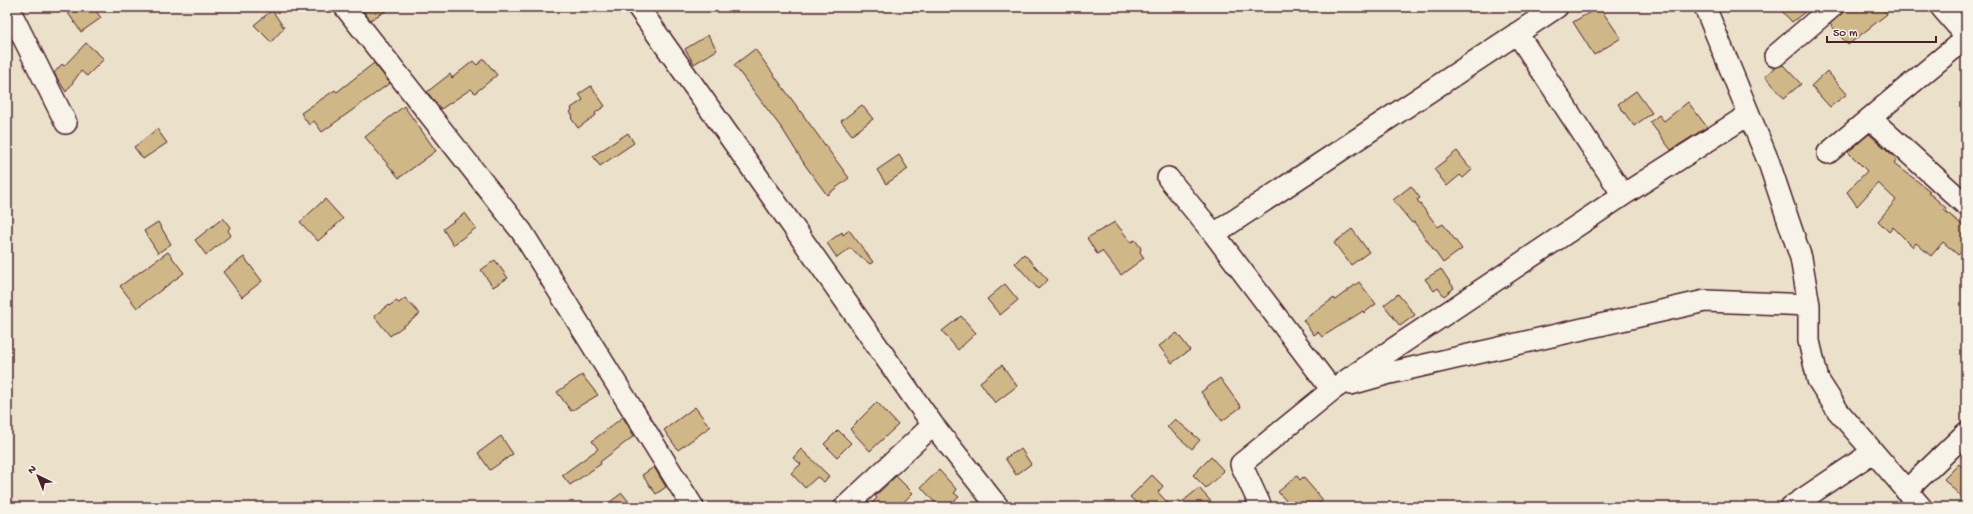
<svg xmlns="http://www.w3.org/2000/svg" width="1973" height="514" viewBox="0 0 1973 514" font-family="'Gochi Hand',sans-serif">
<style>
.building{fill:#d0b787;stroke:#4a1f2b}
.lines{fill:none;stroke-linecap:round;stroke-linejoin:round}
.minor-casing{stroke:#4a1f2b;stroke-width:24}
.minor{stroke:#f7f3e8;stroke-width:21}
</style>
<rect width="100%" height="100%" fill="#ebe1cb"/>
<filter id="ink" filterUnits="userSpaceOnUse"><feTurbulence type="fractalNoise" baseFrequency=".025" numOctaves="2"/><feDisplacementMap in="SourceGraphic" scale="8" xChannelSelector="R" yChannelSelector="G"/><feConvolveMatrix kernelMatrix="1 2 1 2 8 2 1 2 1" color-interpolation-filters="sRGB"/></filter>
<g filter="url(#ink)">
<path class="building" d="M76 7H93L101 18 81 32 68 13Z
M360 7H393L370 20Z
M1599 7 1621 38 1594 55 1573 22Z
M1778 7H1811L1792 22Z
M1848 7H1881L1887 14 1848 45 1830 24Z
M272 10 284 28 271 42 254 25Z
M708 35 717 50 694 64 685 49Z
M86 43 104 59 87 76 81 71 66 92 54 73 62 64 64 66Z
M755 49 849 178 827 195 805 165 783 130 734 65Z
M484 59 497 75 475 93 471 89 441 109 427 92 450 74 452 78 473 61 477 65Z
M374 63 390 83 322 132 314 121 309 125 301 113 335 90 337 92Z
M1783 65 1801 84 1784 98 1765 76 1774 68Z
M1827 71 1847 94 1830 107 1811 86Z
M591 86 605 106 595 113 596 115 578 128 571 118 573 116 570 112 572 110 571 108 583 100 579 94Z
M1636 91 1652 113 1634 126 1618 104Z
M1688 102 1707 127 1671 150 1650 122 1659 115 1664 121Z
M862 105 873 119 852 135 841 121Z
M404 106 436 151 399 178 365 137Z
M157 129 167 143 143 159 134 147Z
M628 133 634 143 600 166 593 156Z
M1869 134 1897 159 1894 163 1930 191 1928 192 1946 208 1944 210 1966 228V247L1958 255 1943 242 1931 256 1916 243 1913 247 1893 227 1889 232 1878 221 1896 200 1878 183 1857 206 1847 192 1867 171 1848 152Z
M1457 151 1472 170 1463 178 1460 175 1447 186 1434 169Z
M899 155 908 169 886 184 877 170Z
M1411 186 1420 198 1417 200 1438 227 1443 224 1462 249 1443 263 1414 222 1412 223 1393 200Z
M325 199 343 219 318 241 300 222Z
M465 213 476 228 453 245 443 229Z
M223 218 230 227 228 231 231 235 206 255 195 240Z
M158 222 171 244 158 253 144 231Z
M1115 222 1131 242 1135 240 1141 248 1140 252 1144 258 1121 275 1102 251 1097 254 1087 238Z
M1352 229 1369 252 1351 265 1334 243Z
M849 230 873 262 870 264 850 248 837 258 827 243 842 232 843 235Z
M168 252 184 273 137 308 120 286Z
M1024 254 1048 280 1038 289 1015 263Z
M244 257 262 281 242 297 223 272Z
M495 260 508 278 493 287 481 270Z
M1441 269 1454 288 1444 296 1438 288 1434 291 1425 279Z
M1359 282 1376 304 1364 313 1363 311 1322 337 1318 332 1314 335 1303 320 1334 298 1335 300Z
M1005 284 1018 300 1000 315 987 299Z
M1398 294 1415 315 1400 326 1384 305Z
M405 298 420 314 390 336 374 316 388 305 389 306 396 301 399 303Z
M961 316 976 333 958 350 942 331Z
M1177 333 1190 350 1172 363 1159 346Z
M1002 365 1017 386 995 403 980 382Z
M582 375 598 395 571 411 557 392Z
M1220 378 1241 407 1222 421 1201 392Z
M877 402 898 425 870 451 850 429Z
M695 407 710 427 678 450 664 430Z
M623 417 634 436 600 462 601 464 570 485 562 475 598 449 592 441Z
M1175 419 1200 440 1192 449 1167 427Z
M838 430 851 443 837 457 824 444Z
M501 436 513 454 490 470 478 453Z
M801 449 829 476 824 482 817 477 805 488 791 473 801 464 793 458Z
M1021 449 1031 464 1016 475 1005 458Z
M1211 457 1224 471 1206 488 1193 475Z
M1959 464 1966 471V502L1944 479Z
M654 467 666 487 656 494 642 475Z
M939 470 957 490 954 493 959 497 948 507H939L921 487Z
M1152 475 1163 486 1158 492 1171 507H1141L1130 497Z
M896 476 913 493 898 507H868L877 498 875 496Z
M1297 476 1300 480 1303 477 1323 500 1315 507H1292L1278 492Z
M1199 488 1216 507H1176Z
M622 493 633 507H603Z"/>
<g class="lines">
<defs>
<path id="minor" d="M8 7 66 123
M345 7 522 232 693 507
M638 7 933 425 998 507
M1705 7 1769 163 1801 258 1809 305V341L1818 380 1838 411 1921 507
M1941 7 1966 36
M1517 33 1623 195
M1775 56 1832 7
M1870 118 1966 205
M1828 153 1966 38
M1168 178 1214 234 1332 390
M1214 234 1557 7
M1351 384 1390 373 1705 301 1809 305
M1906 491 1966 433
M845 507 933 425
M1261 507 1241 464 1332 390 1623 195 1748 115
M1791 507 1873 452"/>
</defs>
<use href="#minor" class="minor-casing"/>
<use href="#minor" class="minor"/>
</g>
</g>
<rect width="1973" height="514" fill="none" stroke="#f7f3e8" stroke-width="24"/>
<rect x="12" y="12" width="1949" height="490" fill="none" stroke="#4a1f2b" stroke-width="1.5" filter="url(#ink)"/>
<g transform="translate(38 476) rotate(317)" stroke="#f7f3e8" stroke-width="3" paint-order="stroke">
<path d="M0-3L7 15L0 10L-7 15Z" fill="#4a1f2b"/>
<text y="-6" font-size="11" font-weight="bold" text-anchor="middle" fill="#4a1f2b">N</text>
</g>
<path d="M1827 36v6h109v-6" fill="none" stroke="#4a1f2b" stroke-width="2"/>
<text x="1833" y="36" font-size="12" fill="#4a1f2b" stroke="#f7f3e8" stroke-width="3" paint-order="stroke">50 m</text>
</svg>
